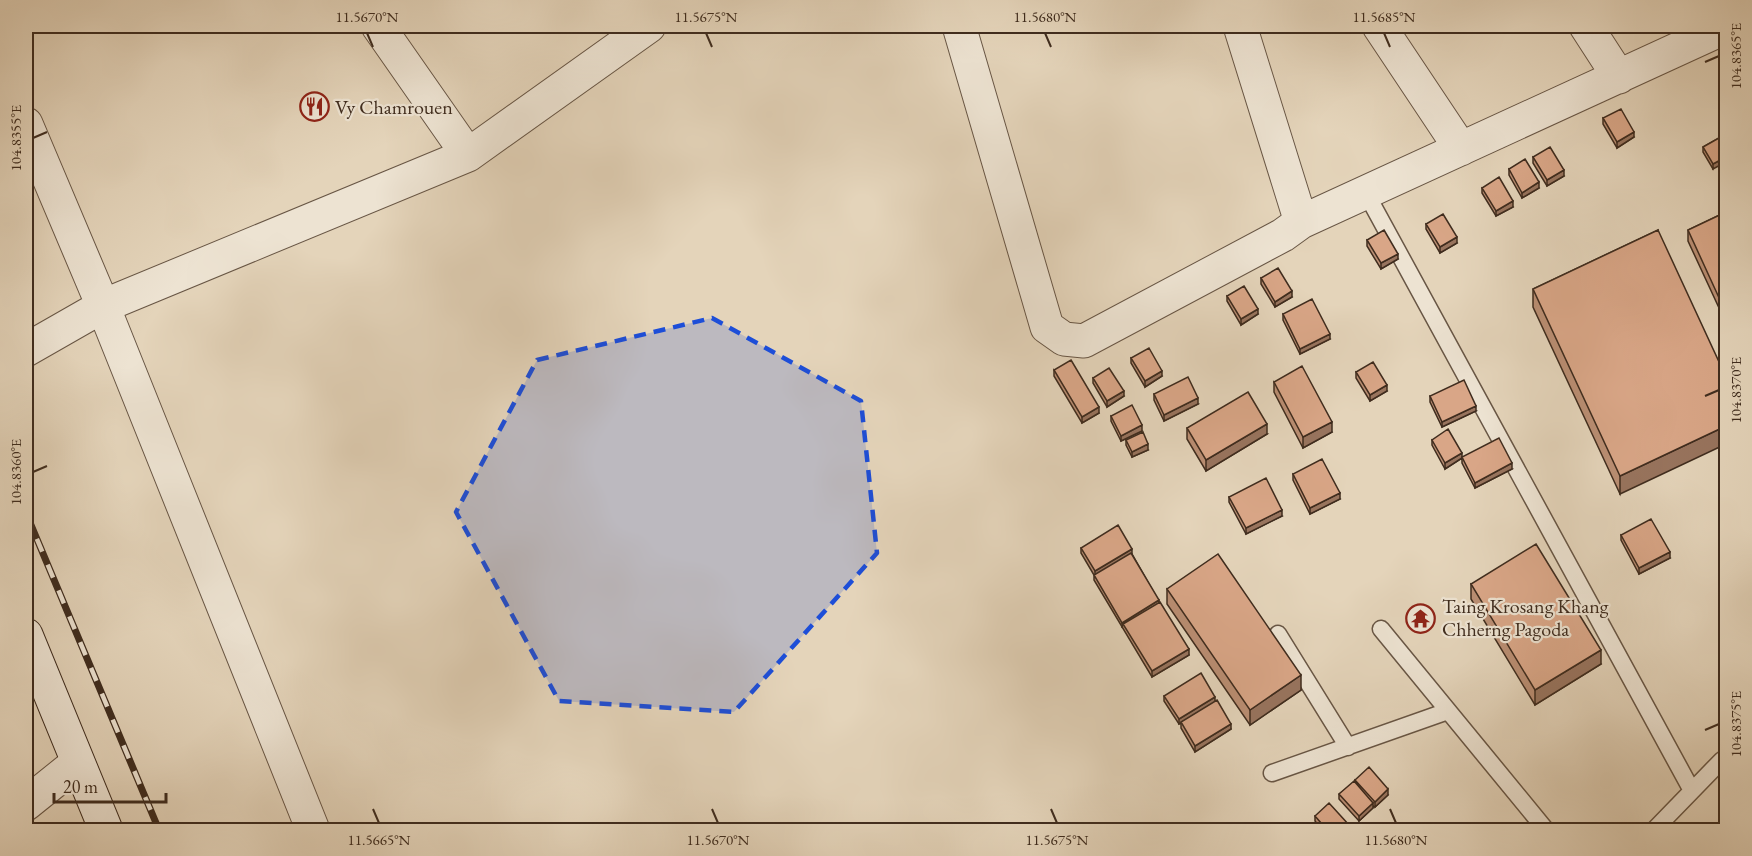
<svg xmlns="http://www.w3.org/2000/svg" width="1752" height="856" viewBox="0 0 1752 856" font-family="'EB Garamond',serif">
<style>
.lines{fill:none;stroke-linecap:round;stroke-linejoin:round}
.lane-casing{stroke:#685645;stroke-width:19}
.street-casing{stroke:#685645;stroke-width:35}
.secondary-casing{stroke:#3f2c1e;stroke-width:35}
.lane{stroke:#ede3d2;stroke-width:16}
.street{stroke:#ede3d2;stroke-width:33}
.secondary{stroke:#ede3d2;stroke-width:33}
.rail-casing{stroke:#3f2c1e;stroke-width:7}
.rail{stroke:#ede3d2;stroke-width:4.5;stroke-dasharray:14;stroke-linecap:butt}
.wall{fill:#bb8f74;stroke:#3f2c1e;stroke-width:1.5}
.shaded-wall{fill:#98745e;stroke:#3f2c1e;stroke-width:1.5}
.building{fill:#d9a687;stroke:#3f2c1e;stroke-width:1.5}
.marked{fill:#1d4ed8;fill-opacity:0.2;stroke:#1d4ed8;stroke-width:4.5;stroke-dasharray:12 8;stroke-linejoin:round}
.ticks{fill:none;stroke:#3f2c1e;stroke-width:2}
.labels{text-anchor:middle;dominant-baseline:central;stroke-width:4.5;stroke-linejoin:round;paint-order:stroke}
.poi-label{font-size:20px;fill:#3f2c1e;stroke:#ede3d2;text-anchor:start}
.neatline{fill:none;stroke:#3f2c1e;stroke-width:2}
.ticks-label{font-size:15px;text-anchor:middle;fill:#3f2c1e}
</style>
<rect width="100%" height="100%" fill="#e4d4ba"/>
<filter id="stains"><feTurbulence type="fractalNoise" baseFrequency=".00333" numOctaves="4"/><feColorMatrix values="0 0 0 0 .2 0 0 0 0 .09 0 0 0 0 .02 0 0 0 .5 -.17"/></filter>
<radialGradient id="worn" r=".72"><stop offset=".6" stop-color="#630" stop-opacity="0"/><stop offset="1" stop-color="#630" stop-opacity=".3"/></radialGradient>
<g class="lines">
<defs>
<path id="lane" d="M1366 193 1691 789
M1381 629 1546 830
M1278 634 1348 747
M1272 773 1448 711
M1654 830 1722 760H1726"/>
<path id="street" d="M378 26 468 155
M959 26 1047 327 1064 339 1084 341 1283 235 1301 222 1240 26
M1379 26 1461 149
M1586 26 1619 77
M26 124 103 306 313 830
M1301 222 1726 27
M26 350 103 306 468 155 649 26
M26 804 77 763"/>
<path id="secondary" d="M26 635 106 830"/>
</defs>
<use href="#lane" class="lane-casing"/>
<use href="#street" class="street-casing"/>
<use href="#secondary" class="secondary-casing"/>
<use href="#lane" class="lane"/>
<use href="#street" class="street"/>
<use href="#secondary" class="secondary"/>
<defs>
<path id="rail" d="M26 513 159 830"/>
</defs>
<use href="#rail" class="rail-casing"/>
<use href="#rail" class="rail"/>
</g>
<path class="wall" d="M1603 118 1634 137 1617 148 1603 124Z
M1726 134 1713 169 1703 152V147Z
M1533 157 1564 176 1547 186 1533 163Z
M1509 169 1539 188 1522 198 1509 175Z
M1482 188 1513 207 1496 216 1482 193Z
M1726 212V323L1688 241V230Z
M1426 224 1457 243 1440 253 1426 229Z
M1658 230 1620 494 1533 307V289Z
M1367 240 1398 259 1381 269 1367 246Z
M1261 278 1292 297 1275 307 1261 284Z
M1227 296 1258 314 1241 325 1227 301Z
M1283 314 1330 339 1300 354 1283 320Z
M1131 358 1162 376 1145 387 1131 363Z
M1054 370 1099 413 1082 423 1054 376Z
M1356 372 1387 391 1370 401 1356 378Z
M1093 378 1124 396 1107 407 1093 383Z
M1274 382 1332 432 1303 448 1274 392Z
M1154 394 1198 404 1164 421 1154 400Z
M1430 396 1476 411 1442 427 1430 402Z
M1111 416 1142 431 1121 441 1111 421Z
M1187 428 1267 434 1206 471 1187 439Z
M1126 440 1148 450 1132 457 1126 445Z
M1432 440 1462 458 1445 469 1432 445Z
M1462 457 1512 469 1475 488 1462 463Z
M1293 474 1340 499 1310 514 1293 480Z
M1229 497 1282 516 1246 534 1229 502Z
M1621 535 1670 558 1639 574 1621 540Z
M1081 548 1132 554 1189 655 1152 677 1094 580V575L1081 553Z
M1471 584 1601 664 1535 705 1471 599Z
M1167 589 1301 690 1250 725 1167 604Z
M1164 696 1215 701 1231 729 1195 752 1181 728V723L1179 724 1164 701Z
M1355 780 1388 795 1375 807 1373 806V808L1359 821 1339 799V794L1355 782Z
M1315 816 1349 830 1323 831 1315 821Z"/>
<path class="shaded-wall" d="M1634 132V137L1617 148V142Z
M1726 157V162L1713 169V164Z
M1564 170V176L1547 186V180Z
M1539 182V188L1522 198V193Z
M1513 201V207L1496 216V211Z
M1457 237V243L1440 253V247Z
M1398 254V259L1381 269V263Z
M1292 291V297L1275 307V302Z
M1258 309V314L1241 325V319Z
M1330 334V339L1300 354V349Z
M1162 371V376L1145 387V381Z
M1387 385V391L1370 401V395Z
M1124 391V396L1107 407V401Z
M1198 398V404L1164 421V415Z
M1476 406V411L1442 427V422Z
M1099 407V413L1082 423V417Z
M1332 422V432L1303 448V437Z
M1267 424V434L1206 471V460Z
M1142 425V431L1121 441V436Z
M1726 426V444L1620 494V476Z
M1148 444V450L1132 457V452Z
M1462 453V458L1445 469V463Z
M1512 463V469L1475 488V483Z
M1340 493V499L1310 514V508Z
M1282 510V516L1246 534V528Z
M1132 549V554L1095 577V571Z
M1670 552V558L1639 574V568Z
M1159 600V606L1123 624 1122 628V623Z
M1189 649V655L1152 677V671Z
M1601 650V664L1535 705V690Z
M1301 675V690L1250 725V710Z
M1215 697V702L1179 724V719Z
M1231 724V729L1195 752V746Z
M1388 789V795L1375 807V802Z
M1373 803V808L1359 821V816Z
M1349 825 1348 831H1342Z"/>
<path class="building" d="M1621 109 1634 132 1617 142 1603 118Z
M1726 134V157L1713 164 1703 147Z
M1550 147 1564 170 1547 180 1533 157Z
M1525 159 1539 182 1522 193 1509 169Z
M1499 177 1513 201 1496 211 1482 188Z
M1726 212V313L1688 230Z
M1443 214 1457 237 1440 247 1426 224Z
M1384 230 1398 254 1381 263 1367 240Z
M1658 230 1726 377V426L1620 476 1533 289Z
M1278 268 1292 291 1275 302 1261 278Z
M1244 286 1258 309 1241 319 1227 296Z
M1312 299 1330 334 1300 349 1283 314Z
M1149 348 1162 371 1145 381 1131 358Z
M1071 360 1099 407 1082 417 1054 370Z
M1373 362 1387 385 1370 395 1356 372Z
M1302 366 1332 422 1303 437 1274 382Z
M1109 368 1124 391 1107 401 1093 378Z
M1188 377 1198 398 1164 415 1154 394Z
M1464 380 1476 406 1442 422 1430 396Z
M1248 392 1267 424 1206 460 1187 428Z
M1132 405 1142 425 1121 436 1111 416Z
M1448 429 1462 453 1445 463 1432 440Z
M1143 432 1148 444 1132 452 1126 440Z
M1499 438 1512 463 1475 483 1462 457Z
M1322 459 1340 493 1310 508 1293 474Z
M1266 478 1282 510 1246 528 1229 497Z
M1651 519 1670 552 1639 568 1621 535Z
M1118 525 1132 549 1095 571 1081 548Z
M1536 544 1601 650 1535 690 1471 584Z
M1131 553 1159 600 1122 623 1094 575Z
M1218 554 1301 675 1250 710 1167 589Z
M1160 602 1189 649 1152 671 1123 624Z
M1201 673 1215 697 1179 719 1164 696Z
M1217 700 1231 724 1195 746 1181 722Z
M1369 767 1388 789 1375 802 1355 780Z
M1354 781 1373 803 1359 816 1339 794Z
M1329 803 1349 825 1342 831H1328L1315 816Z"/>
<path class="marked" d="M712 318 861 401 877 553 734 712 559 701 456 512 537 360Z"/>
<path class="ticks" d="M367 33 373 47M706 33 712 47M1045 33 1051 47M1384 33 1390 47M1705 62 1719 56M33 138 47 132M1705 396 1719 390M33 472 47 466M1705 730 1719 724M373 809 379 823M712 809 718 823M1051 809 1057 823M1390 809 1396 823"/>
<defs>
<symbol id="restaurant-ring" viewBox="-11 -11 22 22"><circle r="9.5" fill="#ede3d2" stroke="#8f2418" stroke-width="1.5"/><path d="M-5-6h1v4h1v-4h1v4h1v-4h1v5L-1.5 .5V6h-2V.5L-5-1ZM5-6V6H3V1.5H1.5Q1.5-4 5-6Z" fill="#8f2418"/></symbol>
<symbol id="temple-ring" viewBox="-11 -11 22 22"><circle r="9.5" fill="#ede3d2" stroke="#8f2418" stroke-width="1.5"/><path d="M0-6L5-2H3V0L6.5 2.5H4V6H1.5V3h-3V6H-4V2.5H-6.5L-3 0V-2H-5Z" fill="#8f2418"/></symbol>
</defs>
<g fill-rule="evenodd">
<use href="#restaurant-ring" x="298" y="90" width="33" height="33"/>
<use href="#temple-ring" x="1404" y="602" width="33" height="33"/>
</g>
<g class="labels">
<g class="poi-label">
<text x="335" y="107">Vy Chamrouen</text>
<text x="1442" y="606">Taing Krosang Khang<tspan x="1442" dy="23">Chherng Pagoda</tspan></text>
</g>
</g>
<rect width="1752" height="856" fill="none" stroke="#e4d4ba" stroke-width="66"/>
<path d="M54 793v9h112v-9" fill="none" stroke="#3f2c1e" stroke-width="3"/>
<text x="63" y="793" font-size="18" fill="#3f2c1e" stroke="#ede3d2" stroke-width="4.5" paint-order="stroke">20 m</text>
<rect x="33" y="33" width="1686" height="790" class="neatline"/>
<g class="ticks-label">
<text x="367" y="22">11.5670°N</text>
<text x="706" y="22">11.5675°N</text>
<text x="1045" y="22">11.5680°N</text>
<text x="1384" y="22">11.5685°N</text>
<text transform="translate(1736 56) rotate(-90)" y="5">104.8365°E</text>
<text transform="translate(16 138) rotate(-90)" y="5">104.8355°E</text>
<text transform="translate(1736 390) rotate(-90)" y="5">104.8370°E</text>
<text transform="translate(16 472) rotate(-90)" y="5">104.8360°E</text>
<text transform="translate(1736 724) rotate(-90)" y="5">104.8375°E</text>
<text x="379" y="845">11.5665°N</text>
<text x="718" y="845">11.5670°N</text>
<text x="1057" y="845">11.5675°N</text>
<text x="1396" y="845">11.5680°N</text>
</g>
<rect width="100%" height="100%" filter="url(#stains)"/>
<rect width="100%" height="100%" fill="url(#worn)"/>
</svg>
